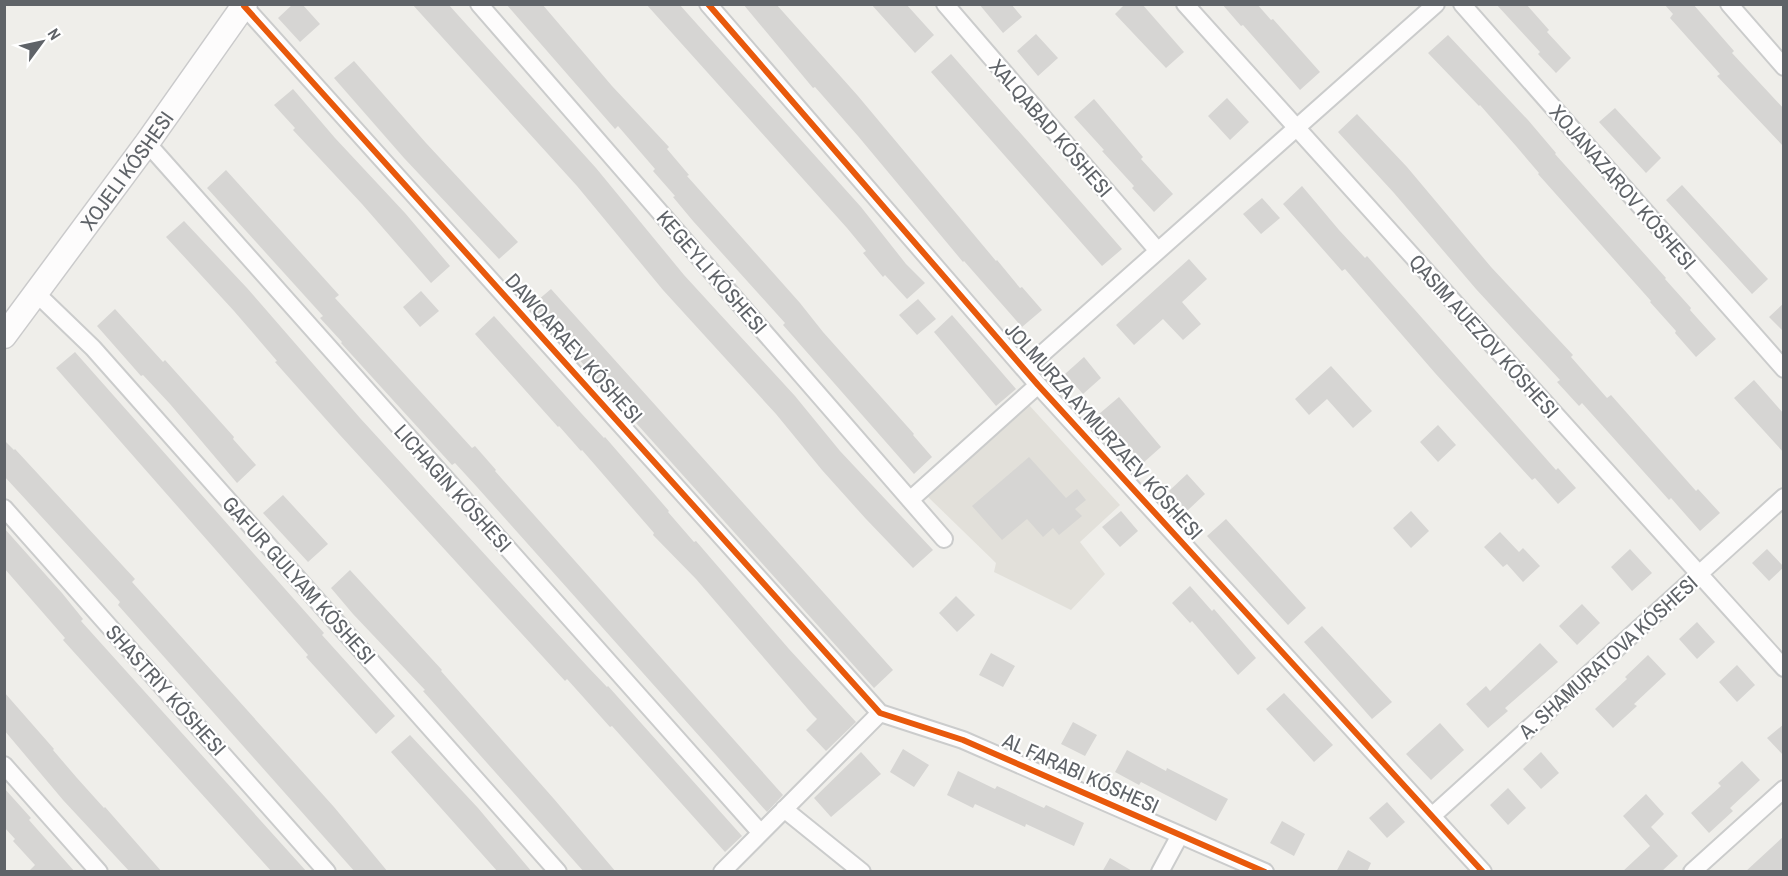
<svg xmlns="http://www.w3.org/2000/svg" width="1788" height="876" viewBox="0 0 1788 876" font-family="'Archivo Narrow',sans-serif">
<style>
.education{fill:#e2e0da}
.building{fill:#d6d5d3}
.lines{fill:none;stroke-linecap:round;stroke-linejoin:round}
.street-casing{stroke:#cbcccc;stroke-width:20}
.secondary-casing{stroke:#cacacb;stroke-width:27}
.street{stroke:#fdfcfc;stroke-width:16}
.secondary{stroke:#fdfcfc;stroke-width:24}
.cycleway-casing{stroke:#fff;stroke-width:10}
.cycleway{stroke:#e8590c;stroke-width:6}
.labels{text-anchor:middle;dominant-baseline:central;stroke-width:4.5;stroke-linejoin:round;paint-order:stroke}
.street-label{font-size:21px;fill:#5f6368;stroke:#fff}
</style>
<rect width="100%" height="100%" fill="#efeeea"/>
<path class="education" d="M1029 405 1120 505 1080 542 1105 574 1071 610 994 572 996 563 927 496Z"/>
<path class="building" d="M293 4H302L320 24 300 42 278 18Z
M412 4H448L596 168 684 275 795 396 840 451 933 550 913 568 866 519 822 470 776 414 663 290 577 186Z
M506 4H542L612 86 669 147 667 149 689 175 687 176 800 303 823 332 914 434 913 435 932 457 914 474 783 325 785 323 693 221 673 197 675 196 653 171 655 169 618 126 615 129Z
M646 4H679L861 207 906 264 925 283 907 299 885 275 883 277 863 253 866 251 847 228Z
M743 4H776L858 96 996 261 997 260 1020 288 1022 287 1042 310 1022 327 964 261 963 262 858 136 815 87 813 88Z
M871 4H906L934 35 915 53Z
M979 4H1011L1022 17 1003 33Z
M1125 4H1142L1184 52 1166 68 1115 14Z
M1222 4H1257L1271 20 1273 19 1320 72 1300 90 1243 25 1241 26Z
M1496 4H1526L1549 30 1547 32 1571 58 1556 73 1538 54 1540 52Z
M1664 4H1693L1734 51 1732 53 1784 109V147L1717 76 1720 74 1670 18 1673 14Z
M1036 34 1058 58 1038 76 1017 51Z
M1448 35 1528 120 1556 153 1555 154 1666 278 1665 279 1691 308 1690 310 1716 339 1696 357 1675 333 1676 331 1650 302 1651 301 1538 174 1539 173 1516 146 1480 105 1479 106 1428 53Z
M951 54 1122 249 1102 266 931 72Z
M354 61 426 143 518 242 499 259 404 158 334 78Z
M293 89 335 138 405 213 450 266 431 283 362 204 293 130 295 128 274 105Z
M1227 98 1249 122 1230 140 1208 116Z
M1094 99 1143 157 1141 159 1173 194 1154 212 1132 188 1134 186 1102 151 1104 150 1074 117Z
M1615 108 1661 158 1646 173 1599 122Z
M1357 114 1407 167 1491 267 1573 355 1571 357 1607 398 1611 395 1696 491 1698 489 1720 513 1700 531 1671 498 1669 500 1582 403 1579 406 1557 382 1560 380 1476 289 1394 193 1338 132Z
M226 170 339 295 335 298 472 448 475 446 496 470 495 471 783 795 767 812 477 487 455 463 452 465 341 343 342 342 320 318 323 316 207 188Z
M1682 185 1768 279 1752 294 1666 200Z
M1302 186 1339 230 1365 258 1367 256 1415 310 1556 470 1558 468 1576 488 1558 504 1535 478 1532 480 1435 373 1345 269 1342 271 1283 204Z
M1262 198 1280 218 1261 234 1243 214Z
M184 221 247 288 360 418 587 666 607 687 608 686 742 836 725 852 612 726 610 727 567 679 565 681 339 434 275 362 277 361 234 311 166 237Z
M1189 259 1207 279 1182 302 1201 324 1183 340 1163 319 1134 345 1116 325Z
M551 289 893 670 874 688 531 306Z
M421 291 439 311 420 327 403 307Z
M918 299 936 319 917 335 899 315Z
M1784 303V332L1769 317Z
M115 309 163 362 165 360 234 437 233 439 256 465 237 483 170 404 143 375 141 376 97 326Z
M952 315 1016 389 996 406 934 332Z
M494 316 581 413 604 438 605 437 669 511 668 512 694 542 696 541 789 649 856 722 826 751 806 730 817 719 813 715 696 579 653 535 654 533 582 450 581 451 559 426 558 427 475 334Z
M75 352 324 633 322 635 395 716 376 734 306 657 308 655 56 368Z
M1084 357 1101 378 1083 394 1065 374Z
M1331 366 1372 411 1353 428 1327 399 1309 415 1295 399Z
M1754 380 1784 414V453L1734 398Z
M1119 397 1161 447 1143 463 1099 414Z
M1438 425 1456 445 1438 462 1420 442Z
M4 440 14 450 15 449 135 579 132 582 334 807 388 872H355L118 605 120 602 4 476Z
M1029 457 1066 498 1077 489 1086 500 1075 509 1082 516 1059 535 1053 528 1043 537 1027 519 1002 540 972 506Z
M1187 474 1205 494 1187 511 1169 491Z
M283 495 328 544 308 562 263 513Z
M1121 511 1138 531 1120 547 1102 527Z
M1411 511 1429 531 1411 548 1393 528Z
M1226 519 1306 608 1288 625 1207 536Z
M4 528 62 593 83 619 81 621 307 872H272L63 640 65 638 4 568Z
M1500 532 1519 552 1523 548 1540 566 1523 582 1507 564 1503 567 1484 547Z
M1630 549 1652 573 1632 591 1611 567Z
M1767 549 1784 567 1769 581 1752 563Z
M350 570 442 670 441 671 554 799 616 872H584L423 691 425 690 353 614 331 588Z
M1190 586 1212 611 1214 609 1256 658 1238 675 1192 621 1190 623 1172 603Z
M956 596 975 615 957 632 939 613Z
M1582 604 1600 623 1577 645 1559 626Z
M1697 622 1715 642 1697 659 1679 639Z
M1322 626 1392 702 1372 719 1304 642Z
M1540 643 1558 662 1505 708 1508 711 1488 728 1466 704 1486 686 1490 691Z
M991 653 1015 666 1003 687 979 675Z
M1648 655 1666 674 1634 704 1637 706 1613 728 1595 709 1627 679 1625 677Z
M1737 665 1755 685 1737 702 1719 682Z
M4 692 54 749 53 750 77 778 104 808 105 807 162 872H130L63 800 4 730Z
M1284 693 1333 745 1314 762 1266 709Z
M1073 722 1097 735 1085 756 1061 744Z
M1440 723 1464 750 1431 780 1406 754Z
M1784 724V756L1767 738Z
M410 735 478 808 532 872H498L391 752Z
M903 749 929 765 914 787 890 772Z
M1127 750 1166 771 1167 768 1228 799 1216 821 1141 782 1139 785 1115 772Z
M861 752 881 774 831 817 814 798Z
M1541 752 1559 773 1541 789 1523 769Z
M1742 761 1760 780 1730 808 1733 811 1709 833 1691 813 1721 786 1718 783Z
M958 771 995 789 997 786 1044 808 1046 805 1084 823 1074 846 1026 824 1025 827 975 804 973 808 947 795Z
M4 788 31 818 29 820 75 872H28L35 865 13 841 15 839 4 827Z
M1508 788 1526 808 1508 825 1490 805Z
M1646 794 1664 814 1651 827 1678 856 1661 872H1622L1650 846 1623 816Z
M1387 802 1405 822 1387 838 1369 818Z
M1282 821 1305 834 1294 856 1270 843Z
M1784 836V872H1745Z
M1348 850 1371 863 1367 872H1336Z
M1110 858 1134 872H1102Z"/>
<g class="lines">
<defs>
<path id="street" d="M479 4 944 539
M708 4 1038 385 1483 872
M945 4 1158 251
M1185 4 1784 668
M1462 4 1784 369
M1729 4 1784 67
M244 6 880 713 963 740 1265 872
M147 143 760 832
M36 293 93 348 558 872
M1025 369 1436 4
M910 500 1038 385
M4 508 327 872
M4 765 99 872
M784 809 862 872
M1432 816 1784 497
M722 872 880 713
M1160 872 1180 835
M1692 872 1784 789"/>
<g id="secondary">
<path id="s1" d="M4 336 147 143 245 4"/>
</g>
</defs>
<use href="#street" class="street-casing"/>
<use href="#secondary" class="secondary-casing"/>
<use href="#street" class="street"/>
<use href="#secondary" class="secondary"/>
<defs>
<path id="cycleway" d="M708 4 1038 385 1483 872
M244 6 880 713 963 740 1265 872"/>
</defs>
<use href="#cycleway" class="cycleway-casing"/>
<use href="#cycleway" class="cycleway"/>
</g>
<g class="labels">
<g class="street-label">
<text transform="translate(1051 128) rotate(49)">XALQABAD KÓSHESI</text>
<text stroke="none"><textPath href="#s1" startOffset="206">XOJELI KÓSHESI</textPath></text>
<text transform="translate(1623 187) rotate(49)">XOJANAZAROV KÓSHESI</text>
<text transform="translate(712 272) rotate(49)">KEGEYLI KÓSHESI</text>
<text transform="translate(1484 336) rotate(48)">QASIM AUEZOV KÓSHESI</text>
<text transform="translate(574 348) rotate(48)">DAWQARAEV KÓSHESI</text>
<text transform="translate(1104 431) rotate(48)">JOLMURZA AYMURZAEV KÓSHESI</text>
<text transform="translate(453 488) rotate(48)">LICHAGIN KÓSHESI</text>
<text transform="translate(299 580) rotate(48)">GAFUR GULYAM KÓSHESI</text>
<text transform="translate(1608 657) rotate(-42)">A. SHAMURATOVA KÓSHESI</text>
<text transform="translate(166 690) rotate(48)">SHASTRIY KÓSHESI</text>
<text transform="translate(1081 773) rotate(24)">AL FARABI KÓSHESI</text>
</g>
</g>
<rect width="1788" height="876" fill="none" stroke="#5f6368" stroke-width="12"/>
<g transform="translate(42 42) rotate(57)" stroke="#ffffff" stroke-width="4.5" paint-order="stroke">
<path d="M0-4.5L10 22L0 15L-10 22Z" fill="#5f6368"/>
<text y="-9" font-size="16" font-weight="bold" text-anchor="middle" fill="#5f6368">N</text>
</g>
</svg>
